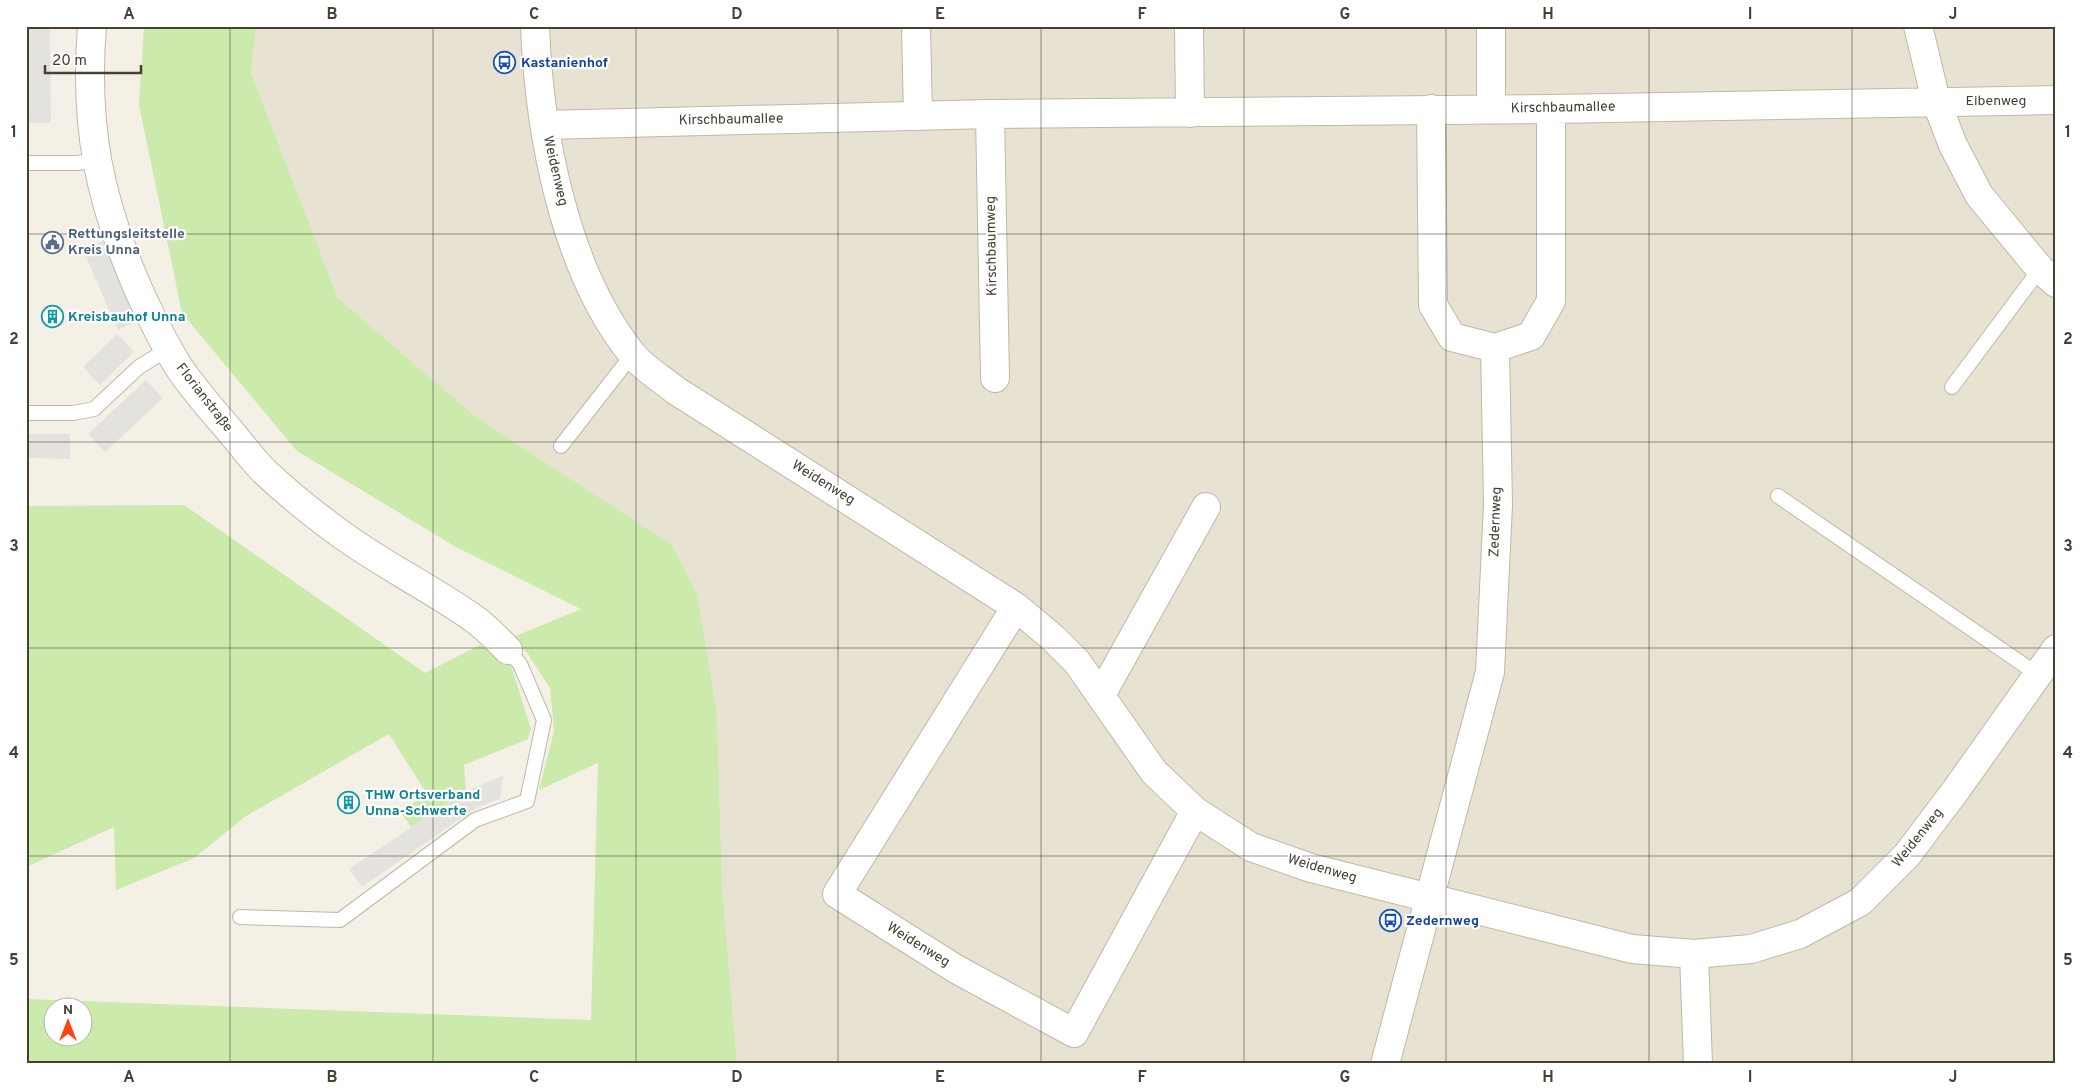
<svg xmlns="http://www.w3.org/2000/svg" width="2082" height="1090" viewBox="0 0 2082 1090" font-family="Overpass,sans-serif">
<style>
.residential{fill:#e8e2d3}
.green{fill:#cbeaac;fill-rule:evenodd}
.parking{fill:#e4e2de}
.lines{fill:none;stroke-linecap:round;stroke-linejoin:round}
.service-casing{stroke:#bfb8a8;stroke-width:16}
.minor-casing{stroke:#bfb8a8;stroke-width:30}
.service{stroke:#fff;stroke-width:14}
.minor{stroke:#fff;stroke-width:28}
.grid{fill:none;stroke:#464035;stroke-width:1;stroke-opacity:0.55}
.labels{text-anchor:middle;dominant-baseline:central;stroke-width:4.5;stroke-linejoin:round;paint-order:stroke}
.transit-label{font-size:14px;font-weight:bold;fill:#164399;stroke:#fff;text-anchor:start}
.street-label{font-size:14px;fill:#464035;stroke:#fff}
.service-label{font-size:14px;font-weight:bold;fill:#4e5e75;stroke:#fff;text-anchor:start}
.culture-label{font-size:14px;font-weight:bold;fill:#0d838f;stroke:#fff;text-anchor:start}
.neatline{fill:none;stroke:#464035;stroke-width:2}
.grid-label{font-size:16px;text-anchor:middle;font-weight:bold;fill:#464035}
</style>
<rect width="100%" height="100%" fill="#f4f0e5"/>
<path class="residential" d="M256 26H2056V1064H737L722 885 717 714 697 594 672 545 476 417 338 298 251 73Z"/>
<path class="green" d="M144 26H256L251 73 338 298 476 417 672 545 697 594 717 714 722 885 737 1064H26V999L591 1020 598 763 539 790 554 731 550 688 528 654 513 637 581 609 456 547 297 451 182 313 139 105ZM52 1008H82V1038H52Z
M184 505 425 673 480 645 511 665 531 729 528 739 464 765 466 791 411 827 400 811 427 794 389 734 246 816 194 858 116 890 114 827 26 867V506Z"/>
<path class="parking" d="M27 26H50L51 123H26Z
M105 240 140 320 118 330 83 250Z
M117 334 134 352 100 385 83 367Z
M146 380 163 398 105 452 88 434Z
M26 434H70V459L26 458Z
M503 776 500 799 477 807 362 887 349 869 466 791Z"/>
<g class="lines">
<defs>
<path id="service" d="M26 163H78L96 160
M1952 387 2040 269
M26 413H73L94 409 139 367 168 349
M561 446 632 355
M1778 496 2037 674
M240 917 340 920 475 820 527 801 544 720 520 664 508 650"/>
<path id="minor" d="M92 26C84 126 99 200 139 291 151 317 164 344 180 369 195 391 213 411 230 431 241 444 252 459 264 471 287 493 312 513 338 532 381 564 429 587 473 618 486 627 497 639 508 650
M535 26C539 132 564 269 632 354 643 368 662 379 675 390L1016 607 1053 638 1077 662 1154 772 1195 811 1251 847 1311 868 1632 949 1694 954 1751 949 1800 934 1860 902 1907 855 1956 790 2056 649
M916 26 918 116
M1189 26 1190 113
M1491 26V109
M1918 26 1936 101 1953 145 1979 195 2040 269 2056 283
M1431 109 1433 305 1452 337 1495 348 1531 336 1551 301V109
M990 114 995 378
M545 125 990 114 1551 109 2056 100
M1016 607 837 894 956 969 1074 1033 1195 811
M1101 695 1206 507
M1694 954 1698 1064
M1385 1064 1490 672 1498 505 1495 348"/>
</defs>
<use href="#service" class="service-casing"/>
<use href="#minor" class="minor-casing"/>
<use href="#service" class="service"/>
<use href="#minor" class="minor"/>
</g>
<path class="grid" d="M230 26V1064M433 26V1064M636 26V1064M838 26V1064M1041 26V1064M1244 26V1064M1446 26V1064M1649 26V1064M1852 26V1064M26 234H2056M26 442H2056M26 648H2056M26 856H2056"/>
<defs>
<symbol id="bus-ring" viewBox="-11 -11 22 22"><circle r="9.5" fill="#fff" stroke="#1a4fb4" stroke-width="1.5"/><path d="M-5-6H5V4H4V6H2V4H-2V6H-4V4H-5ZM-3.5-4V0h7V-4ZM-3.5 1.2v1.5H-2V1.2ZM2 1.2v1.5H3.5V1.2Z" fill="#1a4fb4"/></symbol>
<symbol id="civic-ring" viewBox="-11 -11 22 22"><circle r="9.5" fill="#fff" stroke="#5c6f8a" stroke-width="1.5"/><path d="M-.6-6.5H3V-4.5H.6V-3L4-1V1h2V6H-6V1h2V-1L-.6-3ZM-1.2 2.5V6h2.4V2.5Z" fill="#5c6f8a"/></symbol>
<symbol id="building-ring" viewBox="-11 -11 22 22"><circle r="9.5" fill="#fff" stroke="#0f9aa8" stroke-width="1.5"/><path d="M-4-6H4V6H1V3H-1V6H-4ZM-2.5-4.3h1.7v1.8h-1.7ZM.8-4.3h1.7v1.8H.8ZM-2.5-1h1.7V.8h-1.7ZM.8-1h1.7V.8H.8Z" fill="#0f9aa8"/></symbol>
</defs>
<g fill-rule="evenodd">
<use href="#bus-ring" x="492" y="50" width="25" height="25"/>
<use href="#civic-ring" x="40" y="230" width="25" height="25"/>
<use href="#building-ring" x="40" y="304" width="25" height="25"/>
<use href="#building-ring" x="336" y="790" width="25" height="25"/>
<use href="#bus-ring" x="1378" y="908" width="25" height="25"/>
</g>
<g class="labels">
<g class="transit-label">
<text x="521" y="63">Kastanienhof</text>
<text x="1406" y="921">Zedernweg</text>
</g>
<g class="street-label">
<text x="1996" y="101">Eibenweg</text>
<text transform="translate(1563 108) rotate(-1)">Kirschbaumallee</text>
<text transform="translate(731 120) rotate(-1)">Kirschbaumallee</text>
<text transform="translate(555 171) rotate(77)">Weidenweg</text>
<text transform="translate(992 246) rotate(-91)">Kirschbaumweg</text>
<text transform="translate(204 398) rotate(52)">Florianstraße</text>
<text transform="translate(823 483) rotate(32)">Weidenweg</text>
<text transform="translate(1496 522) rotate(-88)">Zedernweg</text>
<text transform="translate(1918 838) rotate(-51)">Weidenweg</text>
<text transform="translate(1322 869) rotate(16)">Weidenweg</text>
<text transform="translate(918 945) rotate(32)">Weidenweg</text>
</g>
<g class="service-label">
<text x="68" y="234">Rettungsleitstelle<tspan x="68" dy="16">Kreis Unna</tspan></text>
</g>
<g class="culture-label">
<text x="68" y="317">Kreisbauhof Unna</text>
<text x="365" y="795">THW Ortsverband<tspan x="365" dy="16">Unna-Schwerte</tspan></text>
</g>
</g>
<rect width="2082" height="1090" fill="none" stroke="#ffffff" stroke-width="55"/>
<g transform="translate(68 1022)"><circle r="24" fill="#ffffff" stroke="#b5b3ae"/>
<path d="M0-4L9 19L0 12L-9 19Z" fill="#ff4111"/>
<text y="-8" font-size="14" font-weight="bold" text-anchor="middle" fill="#464035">N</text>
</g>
<path d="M45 65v8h96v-8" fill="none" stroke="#464035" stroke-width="2.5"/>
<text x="52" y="65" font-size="15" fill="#464035" stroke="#ffffff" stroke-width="4" paint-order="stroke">20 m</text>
<rect x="28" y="28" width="2026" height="1034" class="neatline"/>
<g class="grid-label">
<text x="129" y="19">A</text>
<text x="332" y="19">B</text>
<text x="534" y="19">C</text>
<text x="737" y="19">D</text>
<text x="940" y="19">E</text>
<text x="1142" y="19">F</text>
<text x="1345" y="19">G</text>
<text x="1548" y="19">H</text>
<text x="1750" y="19">I</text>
<text x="1953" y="19">J</text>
<text x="14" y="137">1</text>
<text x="2068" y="137">1</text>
<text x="14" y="344">2</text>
<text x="2068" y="344">2</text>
<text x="14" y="551">3</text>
<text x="2068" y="551">3</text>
<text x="14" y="758">4</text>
<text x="2068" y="758">4</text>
<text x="14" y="965">5</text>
<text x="2068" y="965">5</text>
<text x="129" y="1082">A</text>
<text x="332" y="1082">B</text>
<text x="534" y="1082">C</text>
<text x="737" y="1082">D</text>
<text x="940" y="1082">E</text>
<text x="1142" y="1082">F</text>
<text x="1345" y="1082">G</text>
<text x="1548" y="1082">H</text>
<text x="1750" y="1082">I</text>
<text x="1953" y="1082">J</text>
</g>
</svg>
